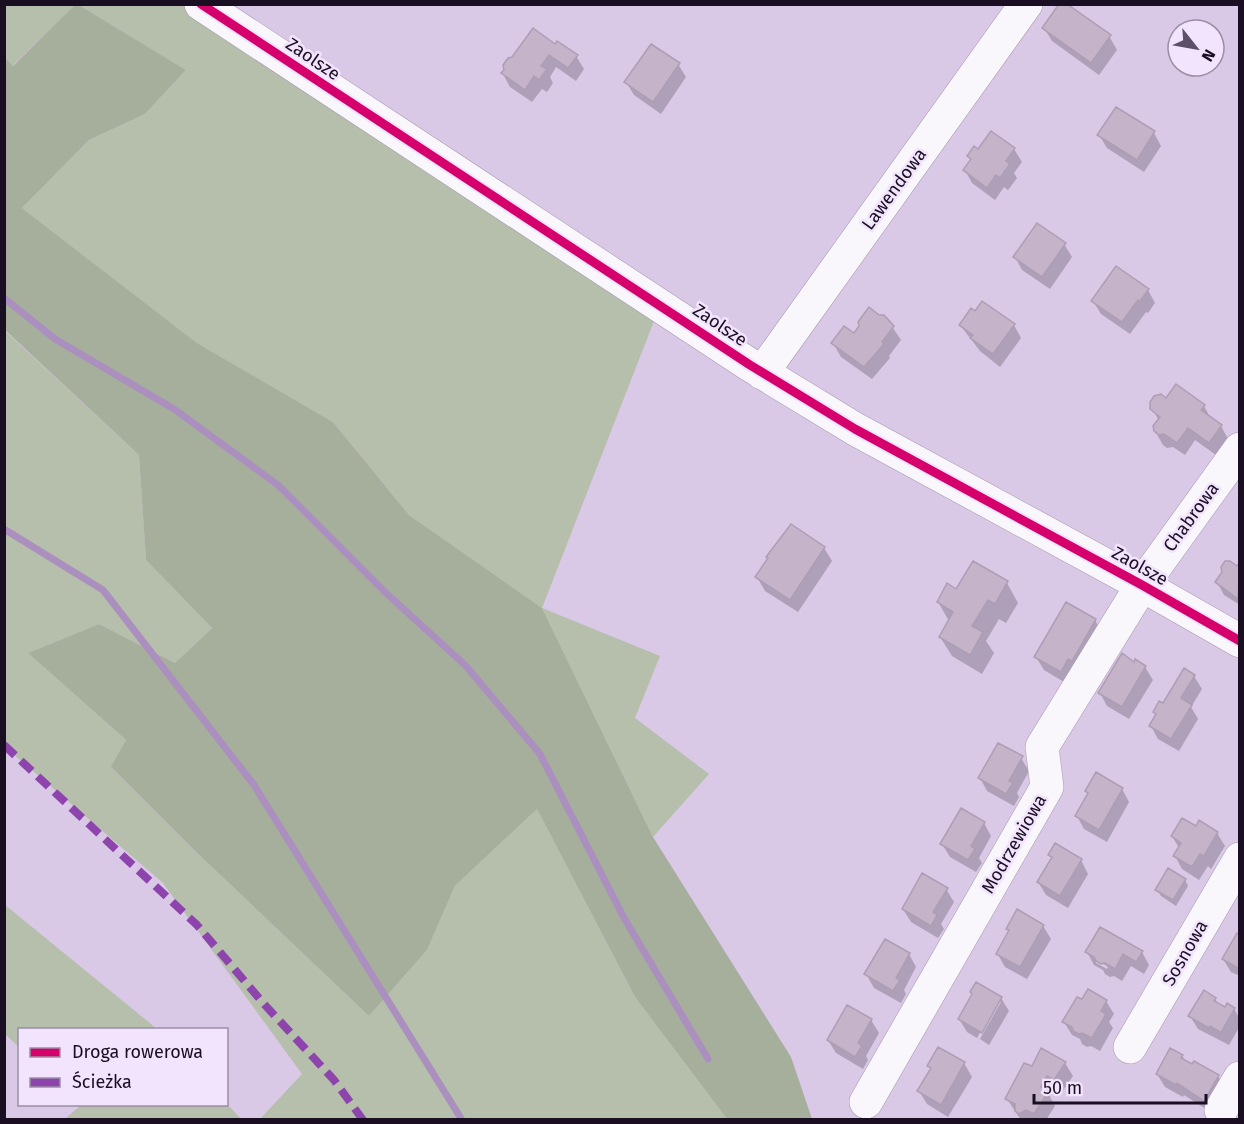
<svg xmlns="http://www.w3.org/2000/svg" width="1244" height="1124" viewBox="0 0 1244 1124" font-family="'Fira Sans',sans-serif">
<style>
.green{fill:#b5bfab}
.forest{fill:#a6af9c}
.shadow{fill:#0003;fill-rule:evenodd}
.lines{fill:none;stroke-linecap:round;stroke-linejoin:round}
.stream{stroke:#aa8fbf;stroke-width:7}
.building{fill:#c5b3ca;stroke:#ae9db3;stroke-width:1.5}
.minor-casing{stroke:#a598af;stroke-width:34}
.minor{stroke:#f9f7fb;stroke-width:33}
.quiet{stroke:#8e44ad;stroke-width:8;stroke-dasharray:15 8;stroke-linecap:butt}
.cycleway-casing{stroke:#f1e4fc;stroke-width:13}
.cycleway{stroke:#d6006c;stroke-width:9}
.labels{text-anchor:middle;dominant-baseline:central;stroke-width:5;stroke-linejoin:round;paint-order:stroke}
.street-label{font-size:18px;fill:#1a0e22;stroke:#f1e4fc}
</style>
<rect width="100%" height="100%" fill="#d9c8e6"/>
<path class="green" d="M4 5H76L12 66 5 58Z
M79 5H185L656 316 542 608 660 656 635 718 709 774 653 837 542 608 409 515 333 422 197 343 22 208 89 140 145 114 186 70Z
M4 330 139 455 146 560 212 628 175 663 99 624 28 653 126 740 112 768 194 850 369 1016 427 950 455 886 537 809 635 997 727 1119H260L302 1074 163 883 5 747Z
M5 905 151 1024 156 1029 20 1030 19 1047 5 1034Z
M227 1104 241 1119H65L81 1105Z"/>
<path class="forest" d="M76 4 79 5 186 70 145 114 89 140 22 208 197 343 333 422 409 515 542 608 653 837 791 1057 812 1119H727L635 997 537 809 455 886 427 950 369 1016 194 850 111 767 126 740 28 653 99 624 175 663 212 628 146 560 139 455 5 330V58L13 66Z"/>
<path class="shadow" d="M1044 28 1109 36 1117 50 1099 75 1052 41Z
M556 46 576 56 584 69 576 81 556 67 550 77 553 83 547 92 542 89 532 102 510 87 503 74Z
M678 64 686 77 661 114 634 95 626 82Z
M1154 133 1161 146 1144 172 1107 148 1099 135Z
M1014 149 1022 162 1014 173 1017 178 1008 190 1004 187 995 200 972 183 965 170 971 161 969 156 978 151Z
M1064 244 1072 257 1050 289 1022 270 1015 257Z
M1148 290 1155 303 1148 313 1146 312 1130 334 1101 314 1093 301Z
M878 316H884L887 319 901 340 889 356 890 358 872 379 841 357 833 343 855 335Z
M960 325H1014L1021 338 1000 367 980 351Z
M1166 400 1204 406 1211 419 1221 426 1228 439 1216 455 1195 440 1185 455 1173 447 1167 448 1163 445 1155 431 1159 421 1152 408Z
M824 548 832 561 798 612 765 591 757 577 769 559Z
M1240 564V605L1224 595 1217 582Z
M1007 583 1018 603 1006 623 999 619 986 641 994 653 982 674 952 656 940 637 949 621 938 602 957 591Z
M1095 620 1102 633 1069 685 1044 670 1036 657Z
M1145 667 1153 680 1129 719 1107 706 1100 693Z
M1194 676 1202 689 1191 707 1198 719 1179 751 1158 739 1151 726 1157 716 1154 712Z
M1021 758 1029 771 1017 793 1019 797 1014 806 987 791 980 778Z
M1122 789 1129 802 1107 842 1084 829 1077 816 1088 795 1086 791Z
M984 823 991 836 979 858 982 863 976 872 950 857 942 844Z
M1197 828 1217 833 1225 846 1211 869 1208 866 1199 880 1182 869 1175 856 1179 848 1172 836Z
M1050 855 1081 860 1088 874 1068 908 1046 895 1038 882 1052 858Z
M1185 880 1188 886 1176 906 1161 896 1157 890Z
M946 889 954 902 941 924 944 929 938 938 911 922 903 909Z
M1043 926 1051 939 1027 979 1005 967 997 953 1010 932 1008 929Z
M1240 937V976L1231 972 1223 959Z
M1087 952H1142L1149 965 1144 974 1131 966 1122 981 1114 976 1110 977 1105 974 1103 970 1094 965ZM1096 959 1108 967 1107 969 1096 963Z
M909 954 916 967 904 990 906 994 901 1003 874 988 866 974Z
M1088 991 1106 1001 1114 1014 1109 1022 1113 1028 1100 1051 1091 1046 1087 1047 1082 1044 1080 1039 1072 1035 1064 1022 1082 1001Z
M1001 998 1009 1011 989 1045 980 1039 1001 1002H997L977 1038 967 1032 959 1019Z
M1215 999 1219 1005 1225 1009H1234L1240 1019V1026L1229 1045 1198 1029 1190 1016Z
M871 1020 879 1033 866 1056 868 1060 863 1069 836 1053 828 1040Z
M1171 1050 1182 1056 1186 1062 1218 1076 1226 1090 1212 1113 1184 1095 1183 1097 1165 1087 1157 1074Z
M964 1063 972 1077 948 1117 927 1104 919 1091 931 1070 929 1066Z
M1065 1063 1073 1076 1062 1092 1054 1088 1050 1097 1055 1106 1046 1120H1021L1007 1099 1033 1068Z"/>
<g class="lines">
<path class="stream" d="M4 298 55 339 174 409 278 485 386 593 466 666 540 754 624 918 708 1059
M4 529 103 590 254 785 462 1120"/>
</g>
<path class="building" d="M1059 4H1067L1111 35 1091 63 1042 28Z
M533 28 555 44 557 41 578 55 568 68 549 55 541 66 547 69 539 80 534 76 525 90 501 73 504 70 503 65 508 58 512 57Z
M651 44 680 63 653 102 624 82Z
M1116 107 1155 131 1137 160 1097 135Z
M991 131 1015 148 1006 161 1010 164 1000 178 996 175 987 188 963 170 971 159 967 156 974 146 978 149Z
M1037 223 1066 243 1042 277 1013 257Z
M1116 266 1149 289 1140 301 1138 300 1122 322 1091 301Z
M982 301 1015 324 993 354 970 338 973 335 959 325 971 308 975 311Z
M869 307 879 315H884L894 326 882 342 884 344 864 367 831 343 844 326 854 333 859 326 858 322Z
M1176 384 1205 405 1201 410 1222 425 1209 443 1188 428 1177 443 1164 434 1159 435 1154 431 1153 426 1160 417 1150 409V402L1154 396 1161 394 1166 398Z
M791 524 825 547 790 600 755 577 768 558 766 557Z
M973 561 1008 581 995 604 988 600 972 626 983 632 970 655 939 637 953 612 937 602 947 583 956 589Z
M1225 561H1230L1237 566 1240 562 1238 599 1215 582 1222 572 1221 567Z
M1066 602 1096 619 1072 661 1068 659 1061 672 1034 657Z
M1122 653 1134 662 1135 659 1146 666 1122 707 1098 693Z
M1184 668 1195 675 1181 698 1192 705 1171 739 1149 726 1156 714 1153 712 1159 701 1163 703Z
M998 743 1023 756 1009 781 1013 783 1006 794 978 778Z
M1096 772 1123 788 1099 830 1075 816 1088 793 1085 791Z
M961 808 985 822 971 846 975 849 968 860 940 844Z
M1182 818 1196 826 1199 820 1218 832 1204 856 1200 854 1192 867 1173 856 1181 843 1171 836Z
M1055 843 1082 859 1060 896 1037 882 1052 857 1048 855Z
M1168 868 1186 879 1173 900 1155 890Z
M922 873 948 888 933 912 937 915 931 926 902 909Z
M1017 909 1044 925 1020 967 996 954 1009 930 1006 929Z
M1100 927 1143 951 1136 962 1123 954 1115 969 1105 963 1101 964 1096 961 1094 957 1085 952Z
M1237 933 1240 935V969L1222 959Z
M885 939 910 953 896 978 900 980 893 991 864 974Z
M976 982 1002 997 982 1033 958 1019 972 994 970 992Z
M1088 989 1107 1000 1101 1011 1106 1014 1092 1038 1082 1033 1079 1034 1073 1031 1072 1027 1062 1022 1077 997 1082 999Z
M1204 990 1216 998 1214 1001 1225 1007 1227 1003 1235 1008 1220 1034V1032L1210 1026 1209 1028 1188 1016Z
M847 1005 872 1019 858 1043 862 1046 855 1057 827 1040Z
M938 1047 965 1062 941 1105 917 1091 931 1068 927 1066Z
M1041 1048 1066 1062 1054 1080 1047 1076 1041 1087 1049 1091 1034 1114 1026 1110 1019 1114 1015 1111V1104L1005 1099 1024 1063 1032 1066Z
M1170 1048 1183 1055 1181 1058 1192 1064 1194 1061 1219 1075 1204 1101 1177 1083 1176 1085 1156 1074Z"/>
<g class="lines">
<defs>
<path id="minor" d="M201 4 750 365 855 429 1142 585 1240 641
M762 373 1026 4
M1130 1047 1240 859
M866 1102 1047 787 1042 747 1142 585 1240 449
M1221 1110 1240 1078"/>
</defs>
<use href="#minor" class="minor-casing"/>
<use href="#minor" class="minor"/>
<path class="quiet" d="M4 745 197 925 264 1004 334 1080 363 1120"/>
<defs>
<path id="cycleway" d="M201 4 750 365 855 429 1142 585 1240 641"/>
</defs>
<use href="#cycleway" class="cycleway-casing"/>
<use href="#cycleway" class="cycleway"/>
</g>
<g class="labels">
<g class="street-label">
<text transform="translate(313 59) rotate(34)">Zaolsze</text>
<text transform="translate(894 189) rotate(-54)">Lawendowa</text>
<text transform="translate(720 325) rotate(34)">Zaolsze</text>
<text transform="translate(1191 517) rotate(-54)">Chabrowa</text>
<text transform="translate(1140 566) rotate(29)">Zaolsze</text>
<text transform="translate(1014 844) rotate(-60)">Modrzewiowa</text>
<text transform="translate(1185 953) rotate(-60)">Sosnowa</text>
</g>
</g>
<rect width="1244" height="1124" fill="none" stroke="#1a0e22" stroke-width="12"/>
<rect x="18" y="1028" width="210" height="78" fill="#f1e4fc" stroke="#9b8ea5" stroke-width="1.5"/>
<rect x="30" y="1048" width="30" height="9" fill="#d6006c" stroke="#9b8ea5" stroke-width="1.5"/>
<text x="72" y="1058" font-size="18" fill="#1a0e22">Droga rowerowa</text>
<rect x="30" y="1078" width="30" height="9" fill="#8e44ad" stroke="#9b8ea5" stroke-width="1.5"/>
<text x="72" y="1088" font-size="18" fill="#1a0e22">Ścieżka</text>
<g transform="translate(1196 48) rotate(121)"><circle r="28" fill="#f1e4fc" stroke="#9b8ea5" stroke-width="1.5"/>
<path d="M0-4.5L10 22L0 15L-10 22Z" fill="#5d4f67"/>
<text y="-9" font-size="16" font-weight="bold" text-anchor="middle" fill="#1a0e22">N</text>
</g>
<path d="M1034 1094v9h172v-9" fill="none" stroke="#1a0e22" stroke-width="3"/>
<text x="1043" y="1094" font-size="18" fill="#1a0e22" stroke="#f1e4fc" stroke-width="4.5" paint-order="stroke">50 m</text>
</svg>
